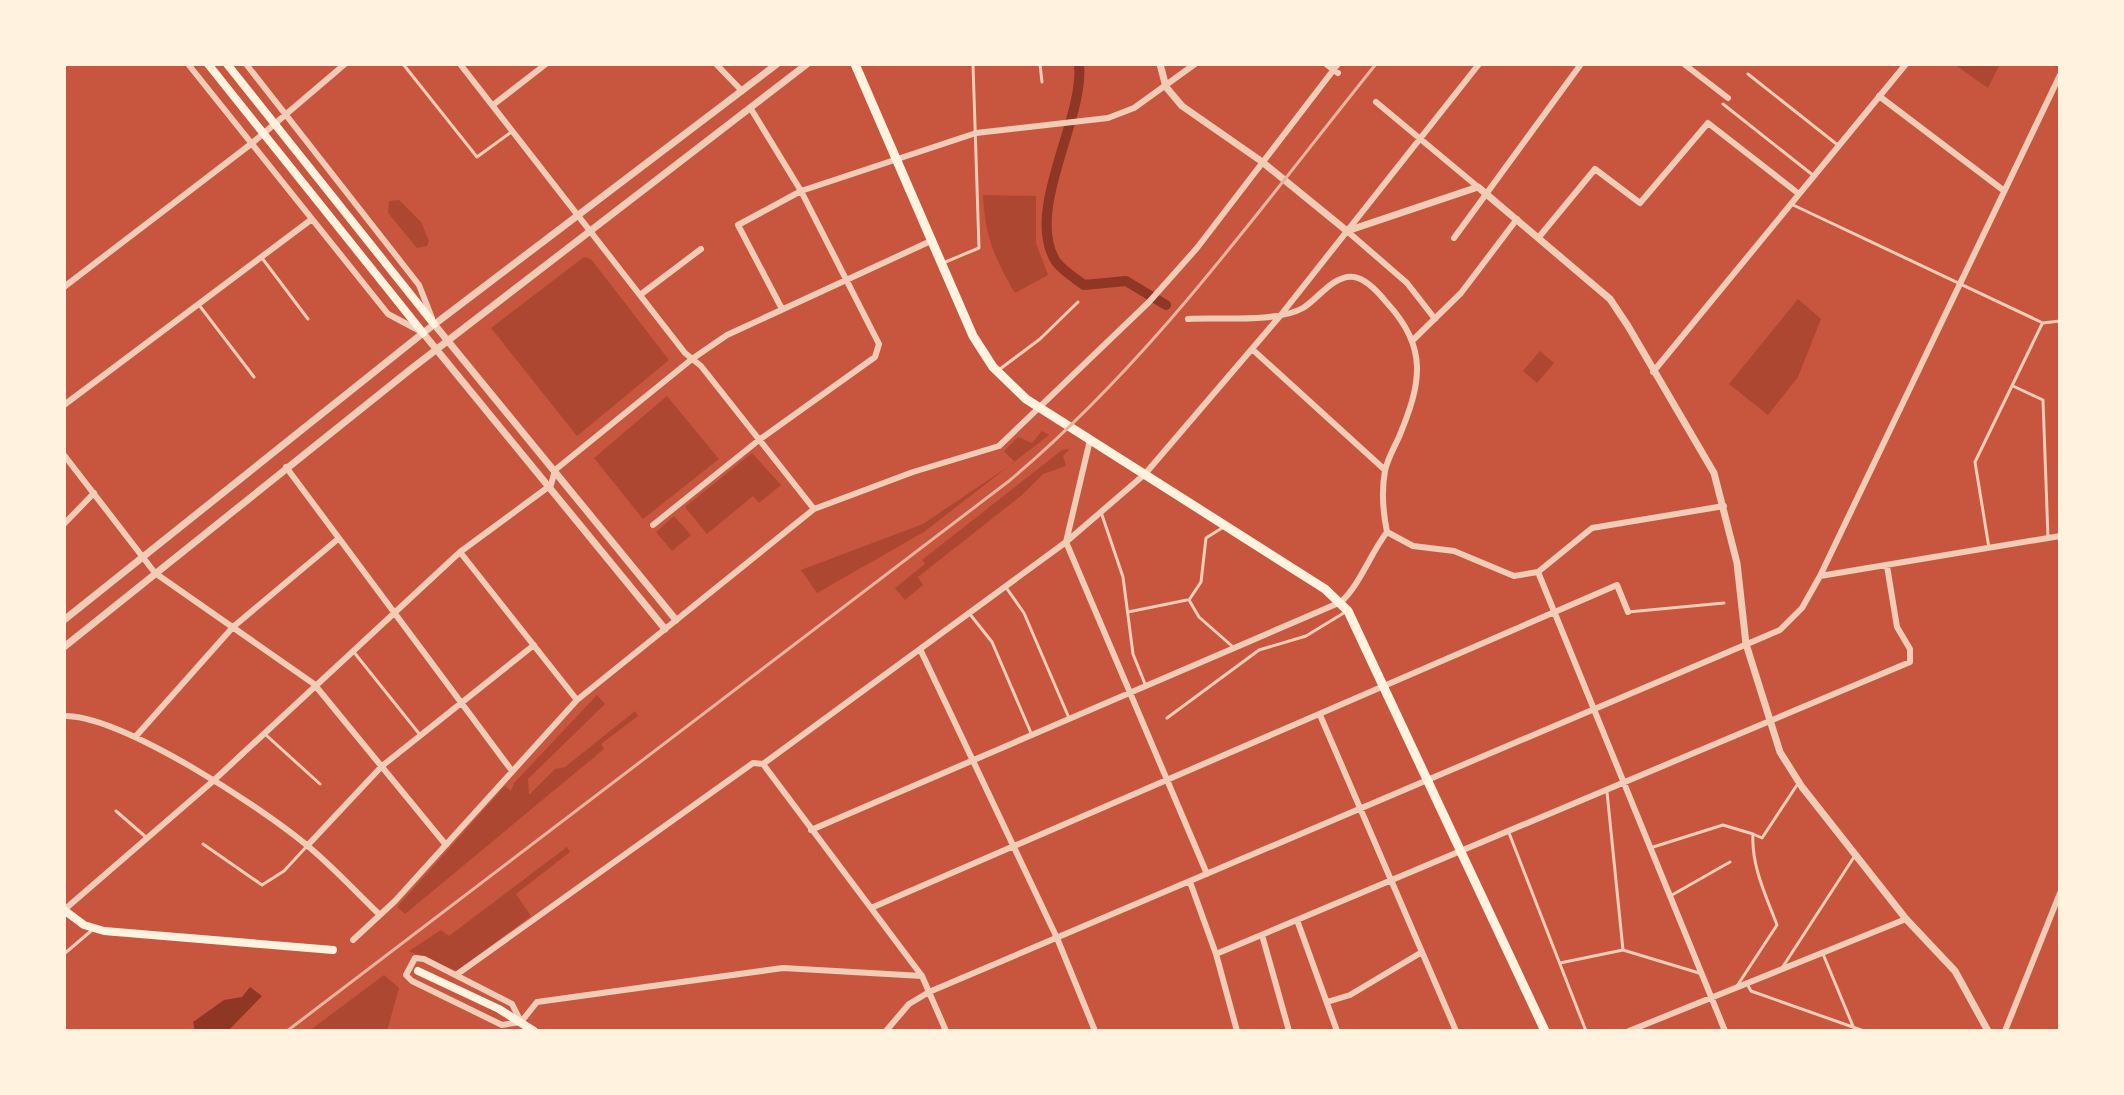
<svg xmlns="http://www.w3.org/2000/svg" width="2124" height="1095" viewBox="0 0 2124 1095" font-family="'Fira Sans',sans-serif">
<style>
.green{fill:#ae4732}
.water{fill:#8f3625}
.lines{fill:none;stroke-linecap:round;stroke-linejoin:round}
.canal{stroke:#8f3625;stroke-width:10}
.service{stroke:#f1ccb7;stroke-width:3}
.minor{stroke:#f1ccb7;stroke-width:6}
.tertiary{stroke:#f1ccb7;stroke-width:7}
.secondary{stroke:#fff3e0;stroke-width:8}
.primary{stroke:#fff3e0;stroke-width:9}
.rail{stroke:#e9b49f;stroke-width:3}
</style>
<rect width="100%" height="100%" fill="#c8553d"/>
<path class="green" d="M1954 64H2000L1988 88Z
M983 195 1036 196V243L1048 275 1015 293C994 257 985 237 983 195Z
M399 200 421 222 429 241 427 246 417 248 388 213 389 201Z
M584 257 591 259 669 360 577 436 491 328Z
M1798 299 1821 319 1798 377 1768 415 1729 384Z
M1540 351 1554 363 1537 383 1523 371Z
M667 396 719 459 643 519 594 458Z
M1042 431 1049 435 924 532 817 593 801 570 923 524 1015 462 1004 451 1018 437 1032 443Z
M1070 449 1063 456 1066 466 1043 474 1022 495 918 577 923 585 905 600 895 588 925 564 922 560 1062 450Z
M752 453 781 485 759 503 753 496 707 534 685 507Z
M674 516 691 535 672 551 656 532Z
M597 695 605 704 528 779 529 795 555 769 565 767 635 711 638 716 601 744 604 749 405 914 397 907 505 786 511 791 514 783Z
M567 847 570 852 516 894 531 916 457 971 409 951 441 930 449 936Z
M384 975 399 988 387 1031H309Z"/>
<path class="water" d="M250 987 262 996 228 1031H195L193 1022 224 1000 242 997Z"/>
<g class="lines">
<path class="canal" d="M1079 64C1085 118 1025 209 1055 260 1060 269 1075 278 1084 285L1126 281 1166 305"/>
<path class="service" d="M403 64 477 157 510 133
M1040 64 1042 82
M1748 74 1839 146
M1723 104 1814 176
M1791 204 2043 323 2060 321
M262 258 308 319
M943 263 979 248 973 64
M199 305 254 377
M1000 369 1040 339 1078 302
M2013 386 2043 400 2048 538
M1101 512 1123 577 1133 654 1145 684
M1222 528 1206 538 1201 582 1189 600 1199 617 1233 647
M1989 548 1975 462 2042 324
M1005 586 1024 613 1069 718
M1128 612 1187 600
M1628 612 1724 603
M969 613 992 642 1031 733
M353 651 421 736
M1167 718 1259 650 1306 636 1347 611
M266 735 320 784
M1607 792 1623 950
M116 811 147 838
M1509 833 1586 1031
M203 844 262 885 284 871 307 846
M1650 848 1723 825 1753 834
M1672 895 1730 862
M64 954 91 931
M1823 954 1855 1031
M1560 963 1623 950 1699 973
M1782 968 1854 857
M1747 984 1751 991 1864 1031
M1737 986 1777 925C1766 896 1751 865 1753 834L1762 838 1799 782"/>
<path class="minor" d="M188 64 388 314 420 331
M246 64 419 285 432 318
M460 64 685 353 701 366 814 509
M716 64 742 91
M1326 64 1338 73
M1684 64 1728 98
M1879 96 2003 190
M1376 102 1478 187
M493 105 546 64
M1347 231 1407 283 1435 319
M1539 237 1595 169 1640 203 1708 123 1799 194
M1454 238 1581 64
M64 287 251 144 345 64
M640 295 701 249
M782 309 738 225 801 191 976 133 1108 118 1134 108 1195 64
M1188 319C1219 317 1276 323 1303 308 1318 299 1334 274 1354 277 1367 279 1379 293 1387 303 1429 348 1421 384 1399 437 1394 448 1387 460 1385 471 1381 492 1383 512 1387 532
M1413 340 1461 293 1517 219
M1252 349 1385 470
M1653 372 1906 64
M64 405 312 219
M1090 440 1066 542 1207 874
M64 455 155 573 314 684 446 845
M286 467 512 771
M64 524 94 493
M653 525 759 440 875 357 879 344 801 191 751 109
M1387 532 1413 546 1454 551 1514 576 1538 572 1592 528 1724 506
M460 552 577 700
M1538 572 1725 1031
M1820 576 2060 536
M920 649 1057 938 1095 1031
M1320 715 1456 1031
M64 716C121 715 263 808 309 847 334 868 356 892 380 915
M137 735 233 627 338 539
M763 764 1066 542 1145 474 1280 316 1479 64
M763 764 922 976 946 1031
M811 830 1341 602C1361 583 1370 554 1387 532
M307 846 382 766 534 645
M1190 882 1216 954 1237 1031
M871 908 1617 585 1628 612
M64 910 212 782 460 552 551 485 555 470 692 359 727 335 933 240
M1297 920 1337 1031
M1262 935 1289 1031
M353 940 395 901 577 700 814 509 913 472 999 446 1149 302 1197 248 1338 64
M1216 954 1910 662V649L1897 627 1887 566
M415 958 424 959 512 1004 521 1022 502 1025 412 981 406 975Z
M456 975 753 763 763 764
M1327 1002 1350 995 1422 952
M521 1022 537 1002 783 968 922 976
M886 1031 909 1004 929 992 1780 630 1802 608 1820 576 2060 75
M1629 1031 1906 919
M2005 1031 2060 893"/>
<path class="tertiary" d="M1160 64 1166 87 1182 106 1261 161 1347 231 1478 187 1610 299 1628 326 1714 473 1737 563 1746 644 1780 752 1802 787 1906 919 1955 971 1988 1031
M434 324 676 620
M423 333 665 629
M64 620 423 333 777 64
M64 647 411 369 807 64"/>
<path class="secondary" d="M208 64 423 333
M227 64 434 324
M64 910 84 925 104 931 333 950
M418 971 499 1009 534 1031"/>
<path class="primary" d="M855 64 973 336 993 367 1026 399 1325 589 1348 611 1545 1031"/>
<path class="rail" d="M287 1031 1009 481C1152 361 1260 208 1376 64"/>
</g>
<rect width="2124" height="1095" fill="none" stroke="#fff3e0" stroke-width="132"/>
</svg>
